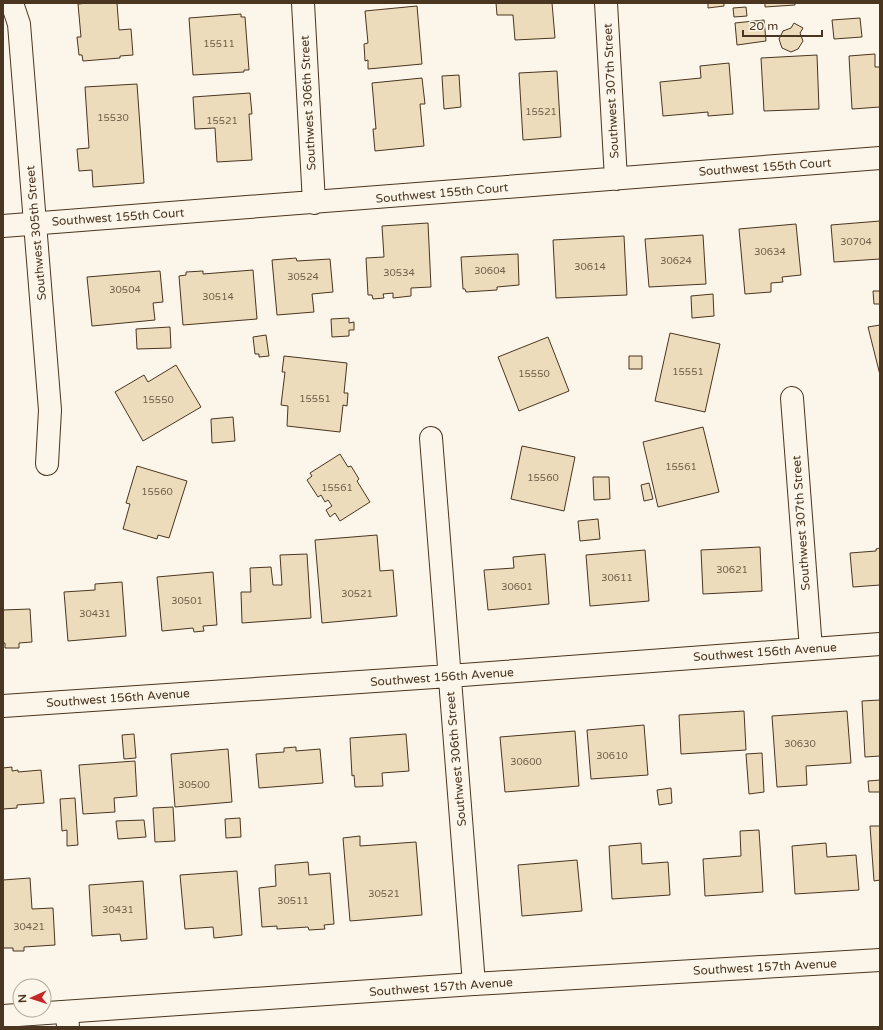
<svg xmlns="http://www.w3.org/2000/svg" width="883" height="1030" viewBox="0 0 883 1030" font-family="'Varela Round',sans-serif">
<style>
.building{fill:#ecdcbc;stroke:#4a3520}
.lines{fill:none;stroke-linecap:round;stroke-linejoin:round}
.minor-casing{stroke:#4a3520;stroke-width:24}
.tertiary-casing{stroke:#4a3520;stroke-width:24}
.minor{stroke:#fbf6e9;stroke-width:22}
.tertiary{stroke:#fbf6e9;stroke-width:22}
.labels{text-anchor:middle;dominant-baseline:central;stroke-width:3;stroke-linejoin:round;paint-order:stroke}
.number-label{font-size:10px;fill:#725f47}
.street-label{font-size:12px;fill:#4a3520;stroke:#fbf6e9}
</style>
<rect width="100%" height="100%" fill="#fbf6e9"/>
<path class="building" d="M88 3H117L119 30 131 29 133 55 120 56V58L83 61 82 55H79L77 37H81L78 4Z
M496 3H552L555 38 515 40 513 15H497Z
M708 3H724V6L708 8Z
M765 3H795V5L765 7Z
M417 6 422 64 368 69V60L365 61 364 44 368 43 365 11Z
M746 7 747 16 734 17 733 8Z
M241 14V17H245L249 70H244V72L193 75 189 18Z
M860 18 862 37 834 39 832 20Z
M764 20 766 41 737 45 735 23Z
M794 23 803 28 800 33 803 41 798 49 791 52 782 48 779 39 783 31 791 28Z
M875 54V67H880V107L852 109 849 56Z
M817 55 819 109 764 111 761 58Z
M729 63 733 114 708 116V112L663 116 660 82 701 78 700 66Z
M557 71 561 137 523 140 519 73Z
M459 75 461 107 444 109 442 76Z
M422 78 425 104H420L424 146 375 151 373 129H376L372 83Z
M137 84 144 183 93 187 92 170 79 171 77 149 89 148 85 87Z
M250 93 252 114H249L252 160 217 162 215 128 195 129 193 97Z
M880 221V259L834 262 831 225Z
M428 223 431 287 411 288V296L393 298V293L383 294 384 298 373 299 372 295H368L366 258 384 257 382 226Z
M796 224 801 275 782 277 783 282 771 283V292L745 294 739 229Z
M703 235 706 284 649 287 645 239Z
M624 236 627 295 556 298 553 240Z
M518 254 519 285 497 287V290L466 292 465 289H463L461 257Z
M296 258 297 261 330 259 333 292 312 294 314 312 277 315 272 260Z
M253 270 257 319 183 325 179 276 186 275V272L203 271V274Z
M160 271 163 302 153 303 155 320 92 326 87 277Z
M873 291H880V304H874Z
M713 294 714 316 692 318 691 296Z
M349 318V323L354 322V330H349V336L332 337 331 319Z
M880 325V375L868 327Z
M170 327 171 348 137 349 136 329Z
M670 333 720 344 705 412 655 401Z
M266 335 269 356 259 357V354H255L253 337Z
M548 337 569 391 519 411 498 357Z
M284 356 347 363 344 393H348L347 406 343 405 340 432 287 426 288 406 281 405 285 372H282Z
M629 356H642V369H629Z
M176 365 201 407 143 441 115 392 144 375 148 382Z
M233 417 235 441 212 443 211 419Z
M703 427 719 492 658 507 643 442Z
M522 446 575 457 564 511 511 499Z
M340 454 348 467 351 466 359 479 357 481 370 502 340 521 335 513 330 517 326 510 332 506 328 500 325 502 321 495 318 497 307 480 312 476 310 473Z
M137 466 187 481 169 538 158 535 157 539 123 529 130 504 126 503Z
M593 477H609L610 499 594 500Z
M649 483 653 499 644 501 641 485Z
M598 519 600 539 580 541 578 521Z
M377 535 380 571 393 570 397 616 322 623 315 540Z
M760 547 762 591 703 594 701 550Z
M880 548V585L853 587 850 553 876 551V549Z
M645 550 649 601 590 606 586 555Z
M307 554 311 618 242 623 241 592H251L250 568 271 567 273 585H282L280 555Z
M545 554 549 604 488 610 484 570 514 568 513 557Z
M213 572 217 625 203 626 204 631 194 632 193 628 162 631 157 577Z
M122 582 126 636 68 641 64 592 95 590V584Z
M30 609 32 642 19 643V648H5V643H3V610Z
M880 700V756L865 757 862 701Z
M744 711 746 750 681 754 679 715Z
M847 711 851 763 806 766 807 785 777 787 772 716Z
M644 725 648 775 591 779 587 730Z
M575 731 579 786 505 792 500 737Z
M134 734 136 758 124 759 122 735Z
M406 734 409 771 382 773 383 786 355 787 354 775 352 776 350 738Z
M296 747V751L320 749 323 783 259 788 256 754 284 752V748Z
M228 749 232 802 175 807 171 754Z
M762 753 764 792 749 794 746 754Z
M135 761 137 796 114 798 115 812 83 814 79 765Z
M12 767V771L18 770V772L41 770 44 803 17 805V808L3 809V768Z
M880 780V792H869L868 781Z
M671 788 672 803 659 805 657 790Z
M75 798 78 845 67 846V830L62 831 60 799Z
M173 807 175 841 155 842 153 808Z
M240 818 241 837 226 838 225 819Z
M144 820 146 837 118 839 116 821Z
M870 826H880V880L874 881Z
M759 830 763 892 705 896 703 859 741 856 740 831Z
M360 836V846L416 842 422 915 350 921 343 838Z
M641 843 642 864 668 862 670 895 612 899 609 846Z
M826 843 827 857 856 855 859 890 795 894 792 846Z
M577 860 582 911 522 916 518 865Z
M308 862 309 875 330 873 334 924 324 925 325 929 309 930 308 927 277 929V926L262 927 259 888 276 886 275 865Z
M237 871 242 935 214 938 213 927 185 929 180 875Z
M30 878 32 909 53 908 55 945 24 947V951H13V948H3V880Z
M143 881 147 939 121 941 120 934 92 936 89 885Z"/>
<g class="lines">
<defs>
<path id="minor" d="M12 3 19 24 50 410 47 464
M303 3 314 203
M606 3 616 179
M3 226 880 158
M792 398 811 649
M431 438 474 984
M3 706 449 676 880 644
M67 1012 68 1027"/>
<path id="tertiary" d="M3 1016 474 984 880 960"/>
</defs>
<use href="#minor" class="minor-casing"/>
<use href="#tertiary" class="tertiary-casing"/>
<use href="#minor" class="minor"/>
<use href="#tertiary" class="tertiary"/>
</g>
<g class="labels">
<g class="number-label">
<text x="219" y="44">15511</text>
<text x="541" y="112">15521</text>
<text x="113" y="118">15530</text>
<text x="222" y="121">15521</text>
<text x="856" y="242">30704</text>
<text x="770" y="252">30634</text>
<text x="676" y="261">30624</text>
<text x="590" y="267">30614</text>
<text x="490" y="271">30604</text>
<text x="399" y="273">30534</text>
<text x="303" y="277">30524</text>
<text x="125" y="290">30504</text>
<text x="218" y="297">30514</text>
<text x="688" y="372">15551</text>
<text x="534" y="374">15550</text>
<text x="315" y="399">15551</text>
<text x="158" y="400">15550</text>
<text x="681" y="467">15561</text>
<text x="543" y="478">15560</text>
<text x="337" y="488">15561</text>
<text x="157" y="492">15560</text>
<text x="732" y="570">30621</text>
<text x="617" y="578">30611</text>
<text x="517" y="587">30601</text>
<text x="357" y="594">30521</text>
<text x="187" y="601">30501</text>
<text x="95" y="614">30431</text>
<text x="800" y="744">30630</text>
<text x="612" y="756">30610</text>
<text x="526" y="762">30600</text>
<text x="194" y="785">30500</text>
<text x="384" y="894">30521</text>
<text x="293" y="901">30511</text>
<text x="118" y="910">30431</text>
<text x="29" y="927">30421</text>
</g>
<g class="street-label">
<text transform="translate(611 91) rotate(-93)">Southwest 307th Street</text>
<text transform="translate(308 103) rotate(-93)">Southwest 306th Street</text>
<text transform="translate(765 167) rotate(-4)">Southwest 155th Court</text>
<text transform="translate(442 193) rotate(-5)">Southwest 155th Court</text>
<text transform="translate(118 217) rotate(-4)">Southwest 155th Court</text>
<text transform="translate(36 233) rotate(-95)">Southwest 305th Street</text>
<text transform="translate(801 523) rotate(-94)">Southwest 307th Street</text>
<text transform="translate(765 652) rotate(-4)">Southwest 156th Avenue</text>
<text transform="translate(442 677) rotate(-4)">Southwest 156th Avenue</text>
<text transform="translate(118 698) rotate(-4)">Southwest 156th Avenue</text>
<text transform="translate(456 759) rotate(-95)">Southwest 306th Street</text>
<text transform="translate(765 967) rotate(-3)">Southwest 157th Avenue</text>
<text transform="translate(441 987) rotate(-4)">Southwest 157th Avenue</text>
</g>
</g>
<rect width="883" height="1030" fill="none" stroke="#4a3520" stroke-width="8"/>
<g transform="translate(32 998) rotate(267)"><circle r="19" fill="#fbf6e9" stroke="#b4a999"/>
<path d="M0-3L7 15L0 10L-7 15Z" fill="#c62828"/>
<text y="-6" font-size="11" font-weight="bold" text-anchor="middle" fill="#4a3520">N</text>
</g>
<path d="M743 30v6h79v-6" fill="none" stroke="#4a3520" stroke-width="2"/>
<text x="749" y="30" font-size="12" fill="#4a3520" stroke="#fbf6e9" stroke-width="3" paint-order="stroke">20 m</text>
</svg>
